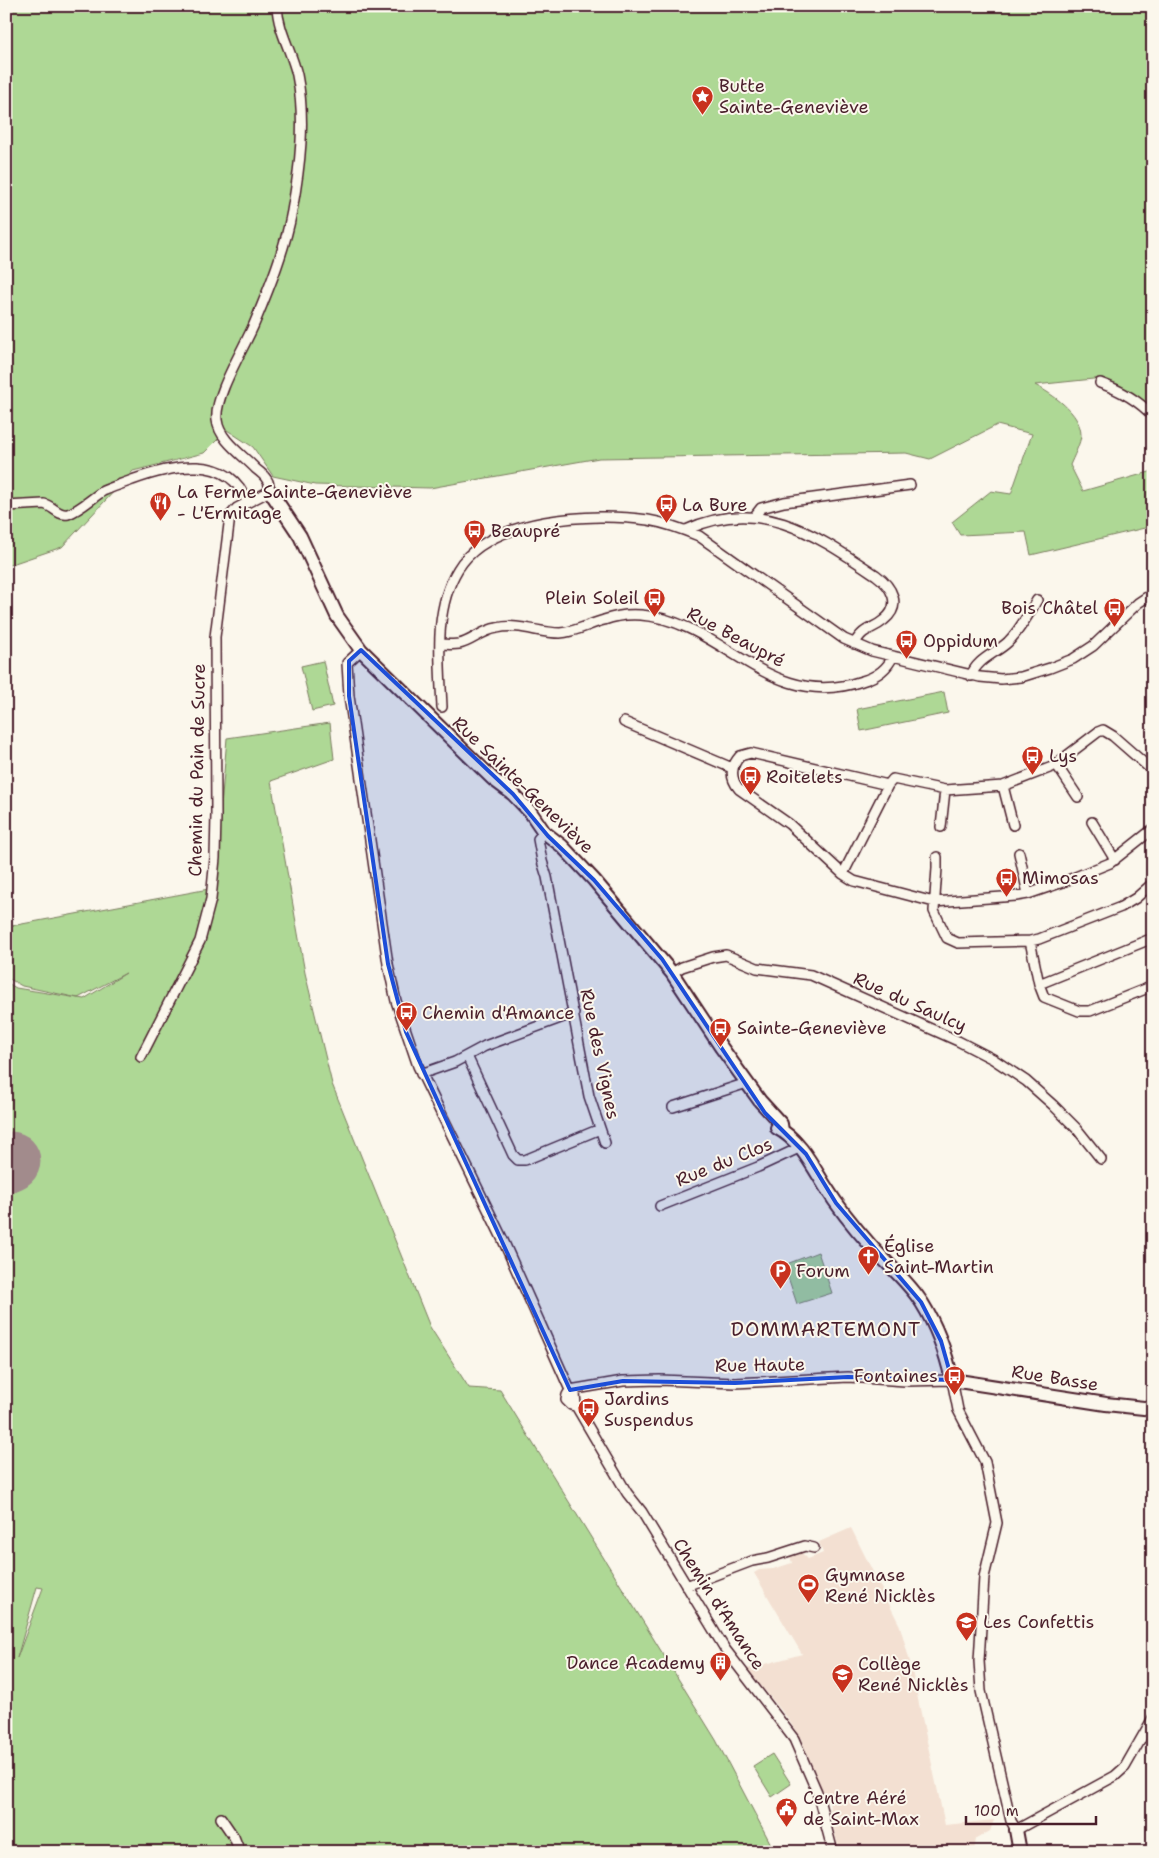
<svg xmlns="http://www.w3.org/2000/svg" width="1159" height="1858" viewBox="0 0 1159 1858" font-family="'Shantell Sans',sans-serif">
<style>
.built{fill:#f3e0d2}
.green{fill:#aed895;stroke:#7c7c60;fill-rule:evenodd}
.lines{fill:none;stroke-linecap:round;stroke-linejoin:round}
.runway{stroke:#a28b8c;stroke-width:59}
.street-casing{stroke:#4a1f2b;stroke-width:12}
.secondary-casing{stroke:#4a1f2b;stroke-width:16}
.street{stroke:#fbf7ec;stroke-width:9}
.secondary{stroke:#fbf7ec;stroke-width:12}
.marked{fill:#1d4ed8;fill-opacity:0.2;stroke:#1d4ed8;stroke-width:4;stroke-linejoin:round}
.labels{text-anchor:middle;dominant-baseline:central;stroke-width:4;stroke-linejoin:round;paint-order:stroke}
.poi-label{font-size:18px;fill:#4a1f2b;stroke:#fbf7ec;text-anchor:start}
.street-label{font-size:18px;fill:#4a1f2b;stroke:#fbf7ec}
.quarter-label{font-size:20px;letter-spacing:1px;fill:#4a1f2b;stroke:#fbf7ec}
</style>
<rect width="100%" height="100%" fill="#fbf7ec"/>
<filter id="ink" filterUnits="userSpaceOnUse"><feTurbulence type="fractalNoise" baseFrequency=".02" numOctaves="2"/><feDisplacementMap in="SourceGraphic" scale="10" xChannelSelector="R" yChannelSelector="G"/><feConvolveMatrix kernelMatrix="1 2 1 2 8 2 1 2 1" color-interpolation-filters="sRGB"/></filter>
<g filter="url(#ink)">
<path class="built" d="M851 1528 900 1626 910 1662 945 1825 994 1820 990 1831 976 1839 974 1852H840L830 1817 829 1793 824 1794 801 1739 786 1716 747 1669 802 1654 754 1573 759 1570 773 1569 792 1563 790 1556 801 1552 808 1559 823 1553 819 1542Z"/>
<path class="green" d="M6 6H1153V406L1103 378 1035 385C1052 394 1081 413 1081 435 1081 442 1073 458 1070 465L1083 491 1153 471V526L1031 555 1026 532 960 535 952 522 991 491 1011 494 1032 434 997 425 930 459 906 453 599 458 430 488 315 485 273 476 253 447 227 430 204 453 133 471 62 547 6 566Z
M323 661 333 706 312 711 301 666Z
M944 692 948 713 861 731 857 709Z
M330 723 334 759 271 781 305 973 332 1084 430 1327 469 1388 500 1390 716 1740 775 1852H6V982L16 988 84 999 126 973 78 998 22 986 6 977V927L214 888 227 738ZM37 1587 43 1588 17 1658Z
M818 1252 832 1293 797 1304 784 1265Z
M772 1754 791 1784 772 1797 753 1766Z"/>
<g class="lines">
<path class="runway" d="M6 1163 11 1161"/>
<defs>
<path id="street" d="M1100 383C1120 390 1138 400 1153 416
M270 491C269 487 269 482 267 480 265 476 260 472 256 469 243 455 219 440 217 420 214 395 245 347 255 322 270 286 285 249 292 211 300 167 306 120 297 75 292 52 278 31 277 6
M6 506 44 504C53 506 58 516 68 514 80 510 92 498 103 491 112 487 122 484 132 480 170 466 229 452 247 502
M754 517 761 508 784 502 910 485
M686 530C760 495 816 535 876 575 891 586 903 605 884 620 870 632 866 625 854 644
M440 644C446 644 453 645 459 644 471 642 482 630 497 628 520 623 538 633 560 633 576 632 589 624 604 620 615 616 629 614 641 615 723 621 769 713 862 681 876 677 887 670 893 656
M361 650 347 663 349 696 388 964 396 1001 418 1066 502 1238 570 1390 575 1393 576 1406 627 1493 642 1512 725 1649 794 1739 817 1792 833 1852
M971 676C977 659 995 654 1008 642 1020 630 1028 615 1037 600
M442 707C440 661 433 610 458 569 490 517 594 512 648 520 666 523 682 529 699 536L844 639 872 651 980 677 1001 679 1021 677 1050 668 1073 659 1093 646 1138 603 1153 593
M624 722 732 768
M1056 764 1078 797
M888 785 751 753 740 756C730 767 730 778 739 789L789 824 843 874 854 881 934 902 1016 896 1028 894 1063 882 1110 863 1153 829
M1003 786 1013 825
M1092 822 1115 860
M941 827 945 790
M544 832 538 839 542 861 547 877 589 1096 605 1143
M1019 853 1028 894
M937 857V868L934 911 947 938 958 943 1030 941 1039 939 1121 907 1136 898 1153 883
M843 874 888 785 893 779 945 790 1003 786 1052 767 1098 732 1103 730 1113 736 1153 771
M1030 941 1039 984 1044 997 1079 1011H1090L1153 986
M672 973 682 967 713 957 726 955 757 968 811 975 958 1041 993 1059 1026 1081 1053 1105 1077 1129 1101 1159
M1039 984 1153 938
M467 1056 513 1155 518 1160H525L600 1129
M141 1057 200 941 211 899 215 858 216 815 215 637 230 516 237 508 270 491
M421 1074 455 1062 485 1046 574 1013
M673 1107 747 1083
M660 1206 758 1167 799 1148
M570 1390 623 1381 660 1380 735 1383 848 1377 905 1381 952 1380 958 1410 985 1462 997 1523 984 1577 979 1661 981 1691 1011 1821 1016 1830 1115 1776 1125 1767 1153 1718
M570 1390 567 1395 566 1400 571 1405 576 1406
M686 1586 752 1561 768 1558 805 1546 814 1548
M221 1818 234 1837 240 1852"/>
<path id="secondary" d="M270 491 300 536 337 616 361 650 462 749 493 779 513 794 531 813 544 832 562 846 594 880 672 973 721 1047 760 1101 781 1124 782 1131
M777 1128C799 1139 812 1165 825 1186 838 1207 854 1227 871 1246 888 1265 908 1281 922 1303 937 1327 946 1353 952 1380L1106 1404 1153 1409
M1016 1830 1020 1852"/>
</defs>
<use href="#street" class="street-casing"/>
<use href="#secondary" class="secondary-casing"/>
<use href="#street" class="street"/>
<use href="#secondary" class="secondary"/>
</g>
</g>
<path class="marked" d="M361 650 513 794 548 836 594 880 662 959 765 1113 806 1154 836 1203 921 1302 941 1341 952 1380 848 1377 735 1383 623 1381 570 1390 406 1032 388 964 349 696V661Z"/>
<defs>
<symbol id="sight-pin" viewBox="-11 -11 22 30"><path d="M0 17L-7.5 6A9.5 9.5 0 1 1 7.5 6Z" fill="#c8321e" stroke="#fbf7ec"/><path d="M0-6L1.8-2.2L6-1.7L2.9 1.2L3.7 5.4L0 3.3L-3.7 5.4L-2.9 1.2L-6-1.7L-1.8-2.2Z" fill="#fff"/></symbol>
<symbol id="restaurant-pin" viewBox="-11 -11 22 30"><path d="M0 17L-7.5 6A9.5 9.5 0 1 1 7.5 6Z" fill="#c8321e" stroke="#fbf7ec"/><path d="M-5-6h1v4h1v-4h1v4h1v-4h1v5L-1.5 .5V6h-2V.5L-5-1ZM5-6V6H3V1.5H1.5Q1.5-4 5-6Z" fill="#fff"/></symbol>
<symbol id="bus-pin" viewBox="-11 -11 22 30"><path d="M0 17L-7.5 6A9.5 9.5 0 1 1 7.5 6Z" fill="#c8321e" stroke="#fbf7ec"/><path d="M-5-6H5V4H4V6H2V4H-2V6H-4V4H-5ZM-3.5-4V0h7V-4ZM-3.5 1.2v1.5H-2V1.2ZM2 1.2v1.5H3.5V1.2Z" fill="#fff"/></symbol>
<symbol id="church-pin" viewBox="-11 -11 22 30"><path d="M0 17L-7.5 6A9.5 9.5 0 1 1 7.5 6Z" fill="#c8321e" stroke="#fbf7ec"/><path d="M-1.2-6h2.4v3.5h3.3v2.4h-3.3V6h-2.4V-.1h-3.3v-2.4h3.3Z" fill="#fff"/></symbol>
<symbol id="parking-pin" viewBox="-11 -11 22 30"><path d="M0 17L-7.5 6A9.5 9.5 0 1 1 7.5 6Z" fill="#c8321e" stroke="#fbf7ec"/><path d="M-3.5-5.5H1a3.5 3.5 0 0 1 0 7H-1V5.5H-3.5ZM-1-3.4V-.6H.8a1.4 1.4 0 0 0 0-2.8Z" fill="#fff"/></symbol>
<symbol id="stadium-pin" viewBox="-11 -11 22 30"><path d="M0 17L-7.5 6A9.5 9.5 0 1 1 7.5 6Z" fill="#c8321e" stroke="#fbf7ec"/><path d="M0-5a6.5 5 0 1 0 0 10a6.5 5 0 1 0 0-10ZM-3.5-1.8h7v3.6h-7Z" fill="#fff"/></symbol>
<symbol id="school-pin" viewBox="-11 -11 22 30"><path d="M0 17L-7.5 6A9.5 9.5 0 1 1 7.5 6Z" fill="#c8321e" stroke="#fbf7ec"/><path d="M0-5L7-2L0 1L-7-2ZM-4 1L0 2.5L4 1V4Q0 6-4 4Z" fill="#fff"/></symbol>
<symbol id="building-pin" viewBox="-11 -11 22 30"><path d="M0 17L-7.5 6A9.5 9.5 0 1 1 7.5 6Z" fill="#c8321e" stroke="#fbf7ec"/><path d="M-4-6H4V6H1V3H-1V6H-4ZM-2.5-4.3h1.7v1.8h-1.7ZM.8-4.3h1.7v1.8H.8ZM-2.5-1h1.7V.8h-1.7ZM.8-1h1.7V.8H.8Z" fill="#fff"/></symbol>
<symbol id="civic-pin" viewBox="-11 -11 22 30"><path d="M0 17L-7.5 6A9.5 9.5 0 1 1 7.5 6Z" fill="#c8321e" stroke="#fbf7ec"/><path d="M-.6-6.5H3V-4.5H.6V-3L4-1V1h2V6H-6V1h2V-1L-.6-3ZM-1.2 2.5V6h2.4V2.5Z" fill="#fff"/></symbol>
</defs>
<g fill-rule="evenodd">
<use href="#sight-pin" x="690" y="84" width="25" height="34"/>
<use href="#restaurant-pin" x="148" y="490" width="25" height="34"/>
<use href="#bus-pin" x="654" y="492" width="25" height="34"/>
<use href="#bus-pin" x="462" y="518" width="25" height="34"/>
<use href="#bus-pin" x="642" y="586" width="25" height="34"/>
<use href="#bus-pin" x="1102" y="596" width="25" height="34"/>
<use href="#bus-pin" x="894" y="628" width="25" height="34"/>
<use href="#bus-pin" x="1020" y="744" width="25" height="34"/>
<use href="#bus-pin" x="738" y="764" width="25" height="34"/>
<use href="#bus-pin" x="994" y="866" width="25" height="34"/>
<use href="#bus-pin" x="394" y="1000" width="25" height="34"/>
<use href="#bus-pin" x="708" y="1016" width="25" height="34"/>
<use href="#church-pin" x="856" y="1244" width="25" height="34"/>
<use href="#parking-pin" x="768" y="1258" width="25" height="34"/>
<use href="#bus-pin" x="942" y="1364" width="25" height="34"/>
<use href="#bus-pin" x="576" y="1396" width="25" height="34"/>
<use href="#stadium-pin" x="796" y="1572" width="25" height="34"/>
<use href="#school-pin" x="954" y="1610" width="25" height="34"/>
<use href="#building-pin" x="708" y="1650" width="25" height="34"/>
<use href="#school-pin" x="830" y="1662" width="25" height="34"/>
<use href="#civic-pin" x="774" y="1796" width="25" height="34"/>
</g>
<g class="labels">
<g class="poi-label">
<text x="719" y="86">Butte<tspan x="719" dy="21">Sainte-Geneviève</tspan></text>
<text x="177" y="492">La Ferme Sainte-Geneviève<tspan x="177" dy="21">- L'Ermitage</tspan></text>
<text x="682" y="505">La Bure</text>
<text x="491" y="531">Beaupré</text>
<text x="639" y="598" text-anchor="end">Plein Soleil</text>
<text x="1098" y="608" text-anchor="end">Bois Châtel</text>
<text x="923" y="641">Oppidum</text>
<text x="1049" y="756">Lys</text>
<text x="766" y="777">Roitelets</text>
<text x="1022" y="878">Mimosas</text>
<text x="422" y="1013">Chemin d'Amance</text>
<text x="737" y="1028">Sainte-Geneviève</text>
<text x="884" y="1246">Église<tspan x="884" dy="21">Saint-Martin</tspan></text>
<text x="796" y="1271">Forum</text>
<text x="938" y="1376" text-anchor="end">Fontaines</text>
<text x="604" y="1399">Jardins<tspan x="604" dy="21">Suspendus</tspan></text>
<text x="825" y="1575">Gymnase<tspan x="825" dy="21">René Nicklès</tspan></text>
<text x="983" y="1622">Les Confettis</text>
<text x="705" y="1663" text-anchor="end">Dance Academy</text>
<text x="858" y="1664">Collège<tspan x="858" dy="21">René Nicklès</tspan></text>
<text x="803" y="1798">Centre Aéré<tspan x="803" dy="21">de Saint-Max</tspan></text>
</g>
<g class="street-label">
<text transform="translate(736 637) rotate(28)">Rue Beaupré</text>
<text transform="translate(197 770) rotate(-89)">Chemin du Pain de Sucre</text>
<text transform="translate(523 785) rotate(44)">Rue Sainte-Geneviève</text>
<text transform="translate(910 1002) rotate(24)">Rue du Saulcy</text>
<text transform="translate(600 1054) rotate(78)">Rue des Vignes</text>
<text transform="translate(724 1162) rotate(-22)">Rue du Clos</text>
<text transform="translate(760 1365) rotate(-1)">Rue Haute</text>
<text transform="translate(1055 1378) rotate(9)">Rue Basse</text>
<text transform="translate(719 1604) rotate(57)">Chemin d'Amance</text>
</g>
<g class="quarter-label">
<text x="826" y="1329">DOMMARTEMONT</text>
</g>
</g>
<rect width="1159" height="1858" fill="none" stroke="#fbf7ec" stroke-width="25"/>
<rect x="12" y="12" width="1134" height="1833" fill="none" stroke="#4a1f2b" stroke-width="2" filter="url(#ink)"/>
<path d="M966 1816v8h130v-8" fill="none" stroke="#4a1f2b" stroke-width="2.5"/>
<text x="974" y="1816" font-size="15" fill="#4a1f2b" stroke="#fbf7ec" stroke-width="4" paint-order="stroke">100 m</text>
</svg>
